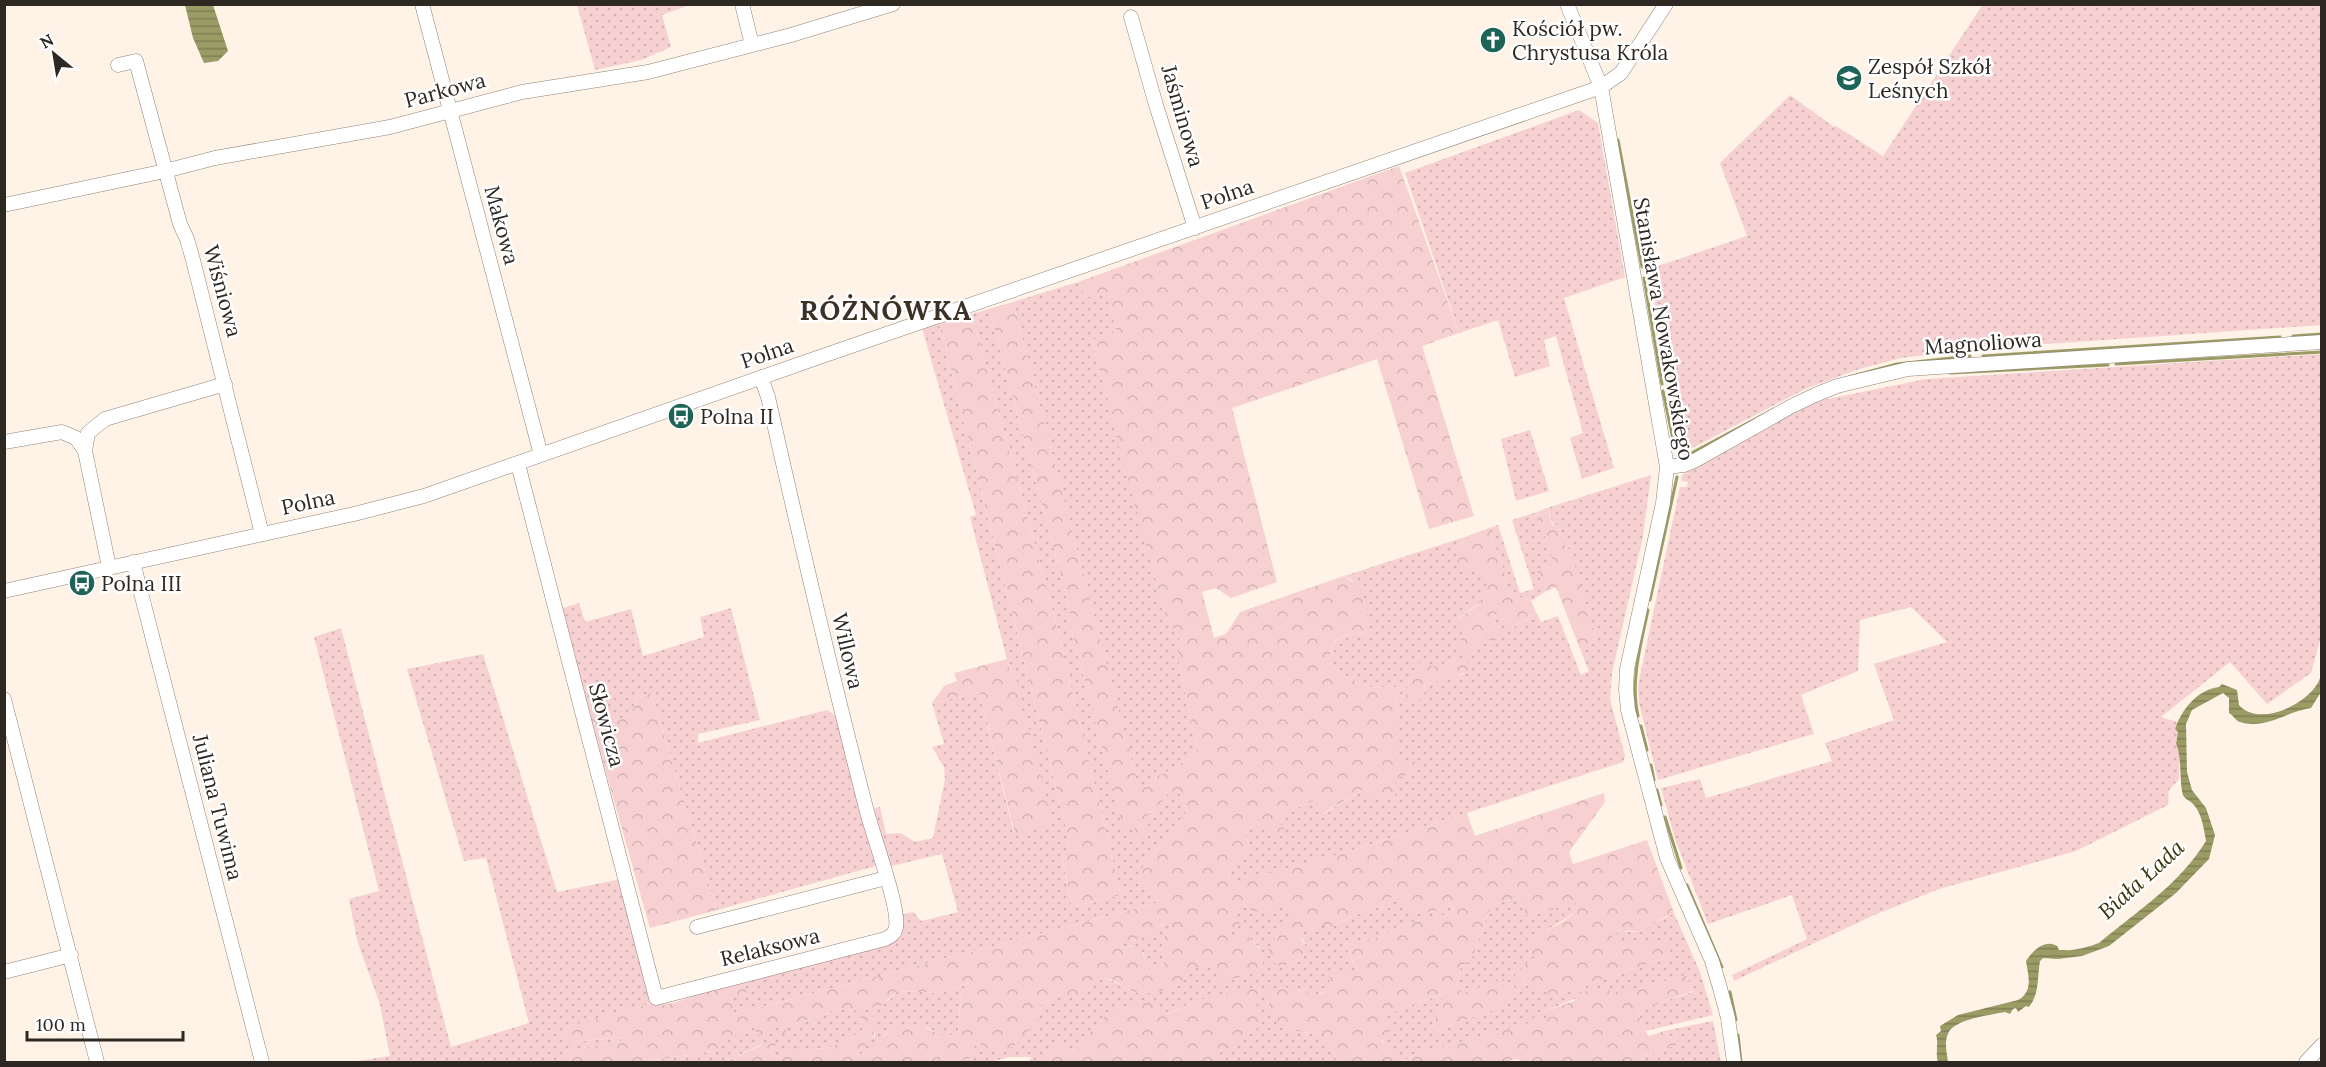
<svg xmlns="http://www.w3.org/2000/svg" width="2326" height="1067" viewBox="0 0 2326 1067" font-family="Lora,serif">
<style>
.grass{fill:url(#grass-dots)}
.forest{fill:url(#forest-crowns);fill-rule:evenodd}
.water{fill:url(#water-rules)}
.lines{fill:none;stroke-linecap:round;stroke-linejoin:round}
.stream{stroke:#9b9c65;stroke-width:3}
.minor-casing{stroke:#918276;stroke-width:15}
.minor{stroke:#fff;stroke-width:14}
.labels{text-anchor:middle;dominant-baseline:central;stroke-width:5;stroke-linejoin:round;paint-order:stroke}
.poi-label{font-size:21px;fill:#2e2823;stroke:#fff;text-anchor:start}
.street-label{font-size:21px;fill:#2e2823;stroke:#fff}
.water-label{font-size:22px;font-style:italic;fill:#38380b;stroke:#fff}
.district-label{font-size:27px;font-weight:bold;letter-spacing:1.5px;fill:#3d3126;stroke:#fff}
</style>
<defs>
<pattern id="grass-dots" width="8" height="8" patternUnits="userSpaceOnUse" patternTransform="scale(1.5)"><rect width="8" height="8" fill="#f7d1d2"/><path d="M2 2h.1M6 6h.1" fill="none" stroke="#d4b3b4" stroke-width="1.8" stroke-linecap="round"/></pattern>
<pattern id="forest-crowns" width="20" height="18" patternUnits="userSpaceOnUse" patternTransform="scale(1.5)"><rect width="20" height="18" fill="#f7d1d2"/><path d="M2 6a3 3 0 1 1 6 0M12 15a3 3 0 1 1 6 0" fill="none" stroke="#d4b3b4"/></pattern>
<pattern id="water-rules" width="6" height="5" patternUnits="userSpaceOnUse" patternTransform="scale(1.5)"><rect width="6" height="5" fill="#9b9c65"/><path d="M0 2.5h6" fill="none" stroke="#7f7f53"/></pattern>
</defs>
<rect width="100%" height="100%" fill="#fff2e7"/>
<path class="grass" d="M1983 4 2321 5V325L1976 349 1901 358 1856 370 1805 389 1681 454 1649 269 1747 236 1720 163 1790 95 1834 127 1836 126 1883 156Z
M577 5V4L689 5 662 15 671 47 641 60 595 70Z
M1579 110 1598 123 1625 277 1564 298 1614 468 1582 479 1570 438 1583 433 1556 336 1544 340 1550 366 1515 377 1498 320 1459 333 1405 173Z
M1078 282 1087 297 1107 290 1116 331 1092 341 1165 614 1179 638V664L1197 750 1177 767 1158 776 1139 790 1013 302Z
M989 309 1070 609V625L1123 828 1134 826 1160 804 1168 792 1173 790 1179 792 1187 811 1144 865 1138 890 1153 887 1157 903 734 1014 730 997 746 992 742 980 875 946 884 947 901 936 903 927 899 915 913 912 921 921 958 912 942 854 887 867 872 809 880 807 886 834 901 833 915 842 933 838 945 779 944 767 932 747 944 744 932 703 979 692 1014 833V670L1010 671 970 517 976 515 922 328 939 323 1070 843 1062 859 1072 907 1121 895 1054 615 972 314Z
M2321 354 2322 633 2311 673 2267 704 2230 662 2161 717 2177 722 2175 729 2178 732 2176 744 2179 749V779L2169 790 2168 805 2076 851 1939 889 1872 916 1734 981 1732 975 1807 939 1792 895 1708 924 1675 839 1661 788 1700 779 1706 798 1832 761 1825 743 1894 720 1874 664 1947 642 1911 607 1860 620 1858 671 1801 695 1814 734 1658 780 1639 703 1638 685 1680 487H1687L1688 482 1681 481 1682 475 1738 441 1818 401 1926 379Z
M1530 430 1549 491 1516 501 1501 439Z
M1651 475 1643 536 1612 673 1610 699 1625 756 1623 762 1341 854 1229 884 1230 869 1250 845 1242 831 1315 800 1324 814 1362 790 1396 766V721L1399 712 1395 706 1397 695 1408 685 1407 692H1425L1424 684 1464 674 1456 658 1441 666 1428 667 1400 688C1389 685 1382 688 1371 687 1357 685 1342 674 1331 666 1325 636 1346 633 1370 634L1352 580 1344 576 1465 537V540L1457 548 1481 568 1490 583 1480 602 1458 619 1464 635 1458 645 1479 642 1482 635 1496 626 1493 618 1497 614 1513 628 1536 612 1541 622 1558 616 1581 675 1589 671 1580 649 1597 640 1569 549 1566 550 1558 525 1554 526 1547 508Z
M1537 512 1555 565 1538 570 1545 592 1531 601 1510 593 1504 588 1507 580 1489 528 1498 525 1520 593 1534 589 1512 520Z
M579 603 585 622 631 609 643 656 704 637 700 617 731 608 760 720 698 734V743L827 710 835 715 876 866 717 910 651 693 637 698 630 716 612 721 583 691 560 609Z
M341 628 451 1047 529 1023 486 858 464 861 407 669 483 654 557 892 621 879 650 995 649 1004 564 1028 571 1042 626 1037 625 1040 567 1051 557 1062H351L390 1056 380 1005 357 940 349 899 379 891 314 637Z
M1398 897 1432 912 1453 905 1452 914 1426 918 1403 925 1383 936 1345 944 1358 973C1348 978 1323 995 1313 995 1309 995 1304 992 1299 990L1267 1003C1281 1031 1293 1032 1323 1034L1333 1051 1337 1062H1215L1217 1055 1256 1013V1002L1198 1000 1166 1014 1158 1008 1095 1027C1088 1038 1082 1046 1070 1051L1062 1045C1053 1048 1047 1054 1044 1062H1028L1032 1057H1011L989 1062H935L942 1056 949 1057 951 1062 972 1058 974 1045 1028 1029 1038 1022 1041 1005 1059 995 1076 998C1081 992 1086 983 1092 981 1107 974 1120 985 1132 991 1143 997 1166 990 1177 984 1185 980 1188 973 1193 967H1211L1217 973 1260 948 1249 939 1245 931 1233 937 1230 933 1237 921 1230 916 1237 905 1243 904 1248 908 1292 905C1291 920 1286 929 1275 938L1281 967 1302 959 1305 943 1296 933 1321 926H1333L1373 907 1386 908 1389 898Z
M1522 897 1527 916 1582 901C1574 917 1563 919 1550 928 1542 933 1536 942 1529 949L1530 956 1541 957 1523 984 1536 987 1554 996 1671 956 1668 944H1622L1611 939 1613 933 1640 931 1674 913 1700 972 1713 1015 1645 1031 1637 1010 1693 992 1686 975 1622 994 1599 989 1533 1016 1571 1012 1417 1054 1403 1061C1384 1047 1380 1041 1375 1018L1443 994V1008L1432 1025 1437 1032 1518 995 1513 985 1483 987 1466 992 1457 989 1460 969 1473 956 1491 905Z
M1164 924H1171L1169 933 1162 939 1164 964 1157 971 1149 969 1145 963 1144 953 1132 946 1123 948 1121 941H1135Z
M816 930 818 937 770 950 768 942Z
M970 983 972 988 961 993C960 1008 959 1022 958 1036L939 1034 928 1028 886 1033C878 1046 869 1054 853 1055L851 1051 875 1036V1028L860 1015 863 1031 827 1049 814 1048 808 1052 786 1051 777 1058 762 1044 725 1062H642L714 1051 751 1023 788 1027 839 1008 852 1011 889 1000 898 991 942 993Z
M1713 1021 1721 1062H1628L1677 1045 1678 1033 1669 1037 1664 1031Z"/>
<path class="forest" d="M1399 166 1459 333 1422 346 1474 516 1429 529 1377 359 1232 408 1277 582 1231 598 1216 588 1202 592 1214 638 1226 634 1240 612 1344 576C1367 588 1367 612 1371 634 1346 633 1325 635 1331 666 1342 674 1357 685 1371 687 1381 688 1389 685 1400 688L1413 678 1418 662C1433 670 1442 666 1456 658L1471 664C1467 678 1438 680 1424 684L1425 692 1422 699 1409 702 1405 698 1408 686 1397 695 1395 706 1399 712 1396 721V765L1413 759 1418 769 1396 779 1395 798 1377 800 1362 790 1323 814 1315 800 1276 817 1285 830 1278 839 1256 825 1242 831 1250 845 1230 869 1229 883 1341 854 1467 813 1475 836 1604 793 1605 802 1569 852 1573 864 1647 840 1674 913 1664 917 1651 926 1640 931H1626L1622 934 1613 933 1612 939 1622 944H1669L1671 956 1554 996C1542 990 1527 987 1516 979L1515 974 1530 960H1539L1541 957 1530 956 1527 937C1548 929 1571 923 1581 902L1527 916 1521 897 1491 905 1473 956 1460 969 1457 989 1466 992 1503 979 1513 985 1518 995 1497 1009 1454 1024 1437 1032 1432 1025 1443 1008 1442 994 1376 1018 1392 1026 1387 1037 1381 1041 1403 1061 1417 1054 1566 1013 1529 1017 1574 1001 1582 992 1599 989 1622 993 1686 975 1693 991 1637 1011 1645 1031 1649 1036 1664 1031 1669 1037 1678 1033 1677 1045 1628 1062H1520V1060L1516 1059 1505 1062H1337L1333 1051 1323 1034C1291 1032 1268 1028 1267 991 1271 989 1277 987 1282 987 1299 987 1315 1003 1329 988L1330 974 1358 972 1345 944 1383 936 1403 925 1426 918 1452 914 1453 905 1432 912 1408 911 1397 897 1389 898 1387 908 1373 907 1333 926H1321L1297 933 1308 950 1302 959 1281 967 1272 961 1268 949C1278 932 1291 928 1291 905 1272 908 1261 920 1243 904L1237 905 1236 913 1231 917 1241 924 1230 933 1233 937 1245 931C1252 946 1265 947 1263 966L1256 973 1220 982 1217 973 1211 967H1193C1190 971 1188 975 1185 978 1176 988 1148 997 1135 992 1117 986 1116 974 1091 981L1087 994 1076 998 1059 995 1041 1005 1038 1022C1016 1037 1020 1056 983 1049L980 1043 974 1045 976 1053 972 1058 951 1062 949 1057 946 1059 942 1056 935 1062H725L772 1040 776 1045 771 1052 777 1058 786 1051 802 1046 808 1052 814 1048 827 1049 863 1031 860 1014 877 1017C874 1038 873 1046 851 1051L854 1055C880 1053 880 1031 901 1026 916 1022 925 1029 938 1033 944 1035 951 1035 958 1036 959 1022 960 1008 961 993L971 988 969 983 942 993 898 991 880 1006 852 1011 839 1008 788 1027 783 1036 777 1026 762 1039 750 1024 714 1051 642 1062H557L567 1051 625 1040V1037L571 1042 560 1037 563 1028 649 1004C669 1008 686 998 705 991 717 987 730 984 742 980L747 992 731 997 734 1014 1157 903 1153 887 1138 890 1144 865 1187 811 1179 792C1168 789 1167 796 1160 804 1157 807 1152 810 1148 813V838L1136 843 1134 826 1123 829 1070 625V609L989 309 1013 302 1139 789 1158 776 1177 767 1197 750 1179 664V638L1165 614 1119 447 1092 340 1116 331 1107 291 1086 298 1078 282ZM1163 924H1171L1169 933 1162 939 1164 964 1157 971 1149 969C1140 954 1147 943 1123 948L1121 942C1140 941 1149 936 1163 924Z
M972 314 1054 615 1121 895 1072 907 1062 858 1070 843 939 323Z
M1547 508 1553 526 1558 525 1566 549H1570L1597 640 1580 649 1556 587 1545 592 1537 570 1554 565 1537 512Z
M1489 528 1507 580 1504 588 1510 593 1531 601 1536 612 1513 628 1497 614 1493 618 1496 626 1502 631 1501 636 1495 641 1486 639 1487 633 1482 635 1479 642 1468 653 1457 645 1464 635C1446 619 1468 615 1478 604 1483 598 1486 589 1490 583L1481 568C1470 573 1465 571 1456 564L1461 554 1457 548 1465 540V537Z
M1007 659 1010 671 1014 670 1053 824 1015 834 979 692 932 703 944 686 957 681 954 673Z
M597 687 603 710 609 709 612 721 630 716 637 698 651 693 717 910 650 928 583 691Z
M1256 987 1260 994C1255 1005 1255 1011 1263 1021 1252 1041 1222 1041 1215 1062H1044C1046 1054 1053 1048 1062 1045L1071 1051C1087 1044 1090 1028 1103 1018 1117 1008 1136 1005 1152 1000L1167 1014 1198 1000Z"/>
<path class="water" d="M185 5H213L228 51 218 61 204 63 193 38Z
M2321 675V692L2311 708C2287 711 2266 730 2240 722 2236 721 2233 715 2229 713V698L2223 693 2192 710 2186 724 2187 772 2192 790 2206 808 2215 835 2209 859 2176 893 2109 946 2082 956 2058 959 2043 958 2040 961C2037 977 2040 993 2029 1007L2026 1006 2018 1012 2016 1008 2013 1009 2010 1014 2005 1012C1991 1015 1953 1019 1948 1034 1944 1042 1947 1054 1948 1062H1938C1935 1053 1939 1043 1936 1035L1941 1031 1940 1026 1958 1015 2018 1000C2034 991 2028 975 2026 961 2032 952 2043 940 2055 945 2062 948 2054 950 2063 950 2075 951 2088 947 2099 943 2137 911 2179 885 2206 841 2204 830 2202 814 2194 805 2189 799 2183 800 2182 791 2180 780 2181 752 2176 744L2178 732 2175 729C2182 709 2197 690 2219 687L2222 684 2237 690 2239 705C2259 729 2315 702 2321 675Z"/>
<g class="lines">
<path class="stream" d="M1618 140 1642 267
M1644 278 1662 384
M2293 336 2322 334
M1983 356 2280 337
M2116 364 2322 352
M1950 373 2108 365
M1849 377 1897 364 1970 356
M1663 391 1675 449
M1677 459 1684 457 1774 409
M1650 600 1677 477
M1638 716C1630 681 1641 644 1648 610
M1641 726 1647 750
M1651 765 1654 780
M1657 790 1661 805
M1665 817 1681 868
M1687 885 1722 967
M1730 992 1736 1020
M1738 1035 1741 1062"/>
<defs>
<path id="minor" d="M422 4 541 455
M742 4 752 45
M1567 4 1601 87 1667 467 1663 503 1627 669 1626 690 1628 710 1667 858 1712 961 1720 988 1728 1018 1734 1062
M1131 17 1156 105 1195 228
M118 65 136 61 180 224 187 239 193 260 262 534
M4 205 165 171 215 158 390 127 522 92 648 72 791 35 893 4
M4 442 62 432 76 438 85 451
M518 464 656 998 885 939C891 936 895 934 896 927 900 908 872 833 866 808 831 672 799 535 768 397L761 377
M1667 467 1684 465 1696 460 1790 407 1815 395 1837 386 1908 369 2322 342
M133 562 262 1062
M109 567 85 451 88 433 105 419 225 384
M4 591 354 514 424 496 811 360 1578 95 1601 87 1621 73 1666 4
M4 699 97 1062
M697 927 886 878
M4 972 71 955
M2306 1062 2322 1045"/>
</defs>
<use href="#minor" class="minor-casing"/>
<use href="#minor" class="minor"/>
</g>
<defs>
<symbol id="church-disc" viewBox="-11 -11 22 22"><circle r="9.5" fill="#1d6357" stroke="#fff"/><path d="M-1.2-6h2.4v3.5h3.3v2.4h-3.3V6h-2.4V-.1h-3.3v-2.4h3.3Z" fill="#fff"/></symbol>
<symbol id="school-disc" viewBox="-11 -11 22 22"><circle r="9.5" fill="#1d6357" stroke="#fff"/><path d="M0-5L7-2L0 1L-7-2ZM-4 1L0 2.5L4 1V4Q0 6-4 4Z" fill="#fff"/></symbol>
<symbol id="bus-disc" viewBox="-11 -11 22 22"><circle r="9.5" fill="#1d6357" stroke="#fff"/><path d="M-5-6H5V4H4V6H2V4H-2V6H-4V4H-5ZM-3.5-4V0h7V-4ZM-3.5 1.2v1.5H-2V1.2ZM2 1.2v1.5H3.5V1.2Z" fill="#fff"/></symbol>
</defs>
<g fill-rule="evenodd">
<use href="#church-disc" x="1478" y="25" width="30" height="30"/>
<use href="#school-disc" x="1834" y="63" width="30" height="30"/>
<use href="#bus-disc" x="666" y="401" width="30" height="30"/>
<use href="#bus-disc" x="67" y="568" width="30" height="30"/>
</g>
<g class="labels">
<g class="poi-label">
<text x="1512" y="28">Kościół pw.<tspan x="1512" dy="24">Chrystusa Króla</tspan></text>
<text x="1868" y="66">Zespół Szkół<tspan x="1868" dy="24">Leśnych</tspan></text>
<text x="700" y="416">Polna II</text>
<text x="101" y="583">Polna III</text>
</g>
<g class="street-label">
<text transform="translate(445 90) rotate(-15)">Parkowa</text>
<text transform="translate(1183 116) rotate(74)">Jaśminowa</text>
<text transform="translate(1227 194) rotate(-19)">Polna</text>
<text transform="translate(502 225) rotate(75)">Makowa</text>
<text transform="translate(223 291) rotate(75)">Wiśniowa</text>
<text transform="translate(1664 329) rotate(80)">Stanisława Nowakowskiego</text>
<text transform="translate(1983 343) rotate(-4)">Magnoliowa</text>
<text transform="translate(767 353) rotate(-19)">Polna</text>
<text transform="translate(308 502) rotate(-12)">Polna</text>
<text transform="translate(848 651) rotate(77)">Willowa</text>
<text transform="translate(607 725) rotate(75)">Słowicza</text>
<text transform="translate(218 807) rotate(76)">Juliana Tuwima</text>
<text transform="translate(770 947) rotate(-14)">Relaksowa</text>
</g>
<g class="water-label">
<text transform="translate(2141 879) rotate(-42)">Biała Łada</text>
</g>
<g class="district-label">
<text x="886" y="310">RÓŻNÓWKA</text>
</g>
</g>
<rect width="2326" height="1067" fill="none" stroke="#2e2823" stroke-width="12"/>
<g transform="translate(54 54) rotate(330)" stroke="#ffffff" stroke-width="4.5" paint-order="stroke">
<path d="M0-4.5L10 22L0 15L-10 22Z" fill="#2e2823"/>
<text y="-9" font-size="16" font-weight="bold" text-anchor="middle" fill="#2e2823">N</text>
</g>
<path d="M27 1031v9h156v-9" fill="none" stroke="#2e2823" stroke-width="3"/>
<text x="36" y="1031" font-size="18" fill="#2e2823" stroke="#ffffff" stroke-width="4.5" paint-order="stroke">100 m</text>
</svg>
